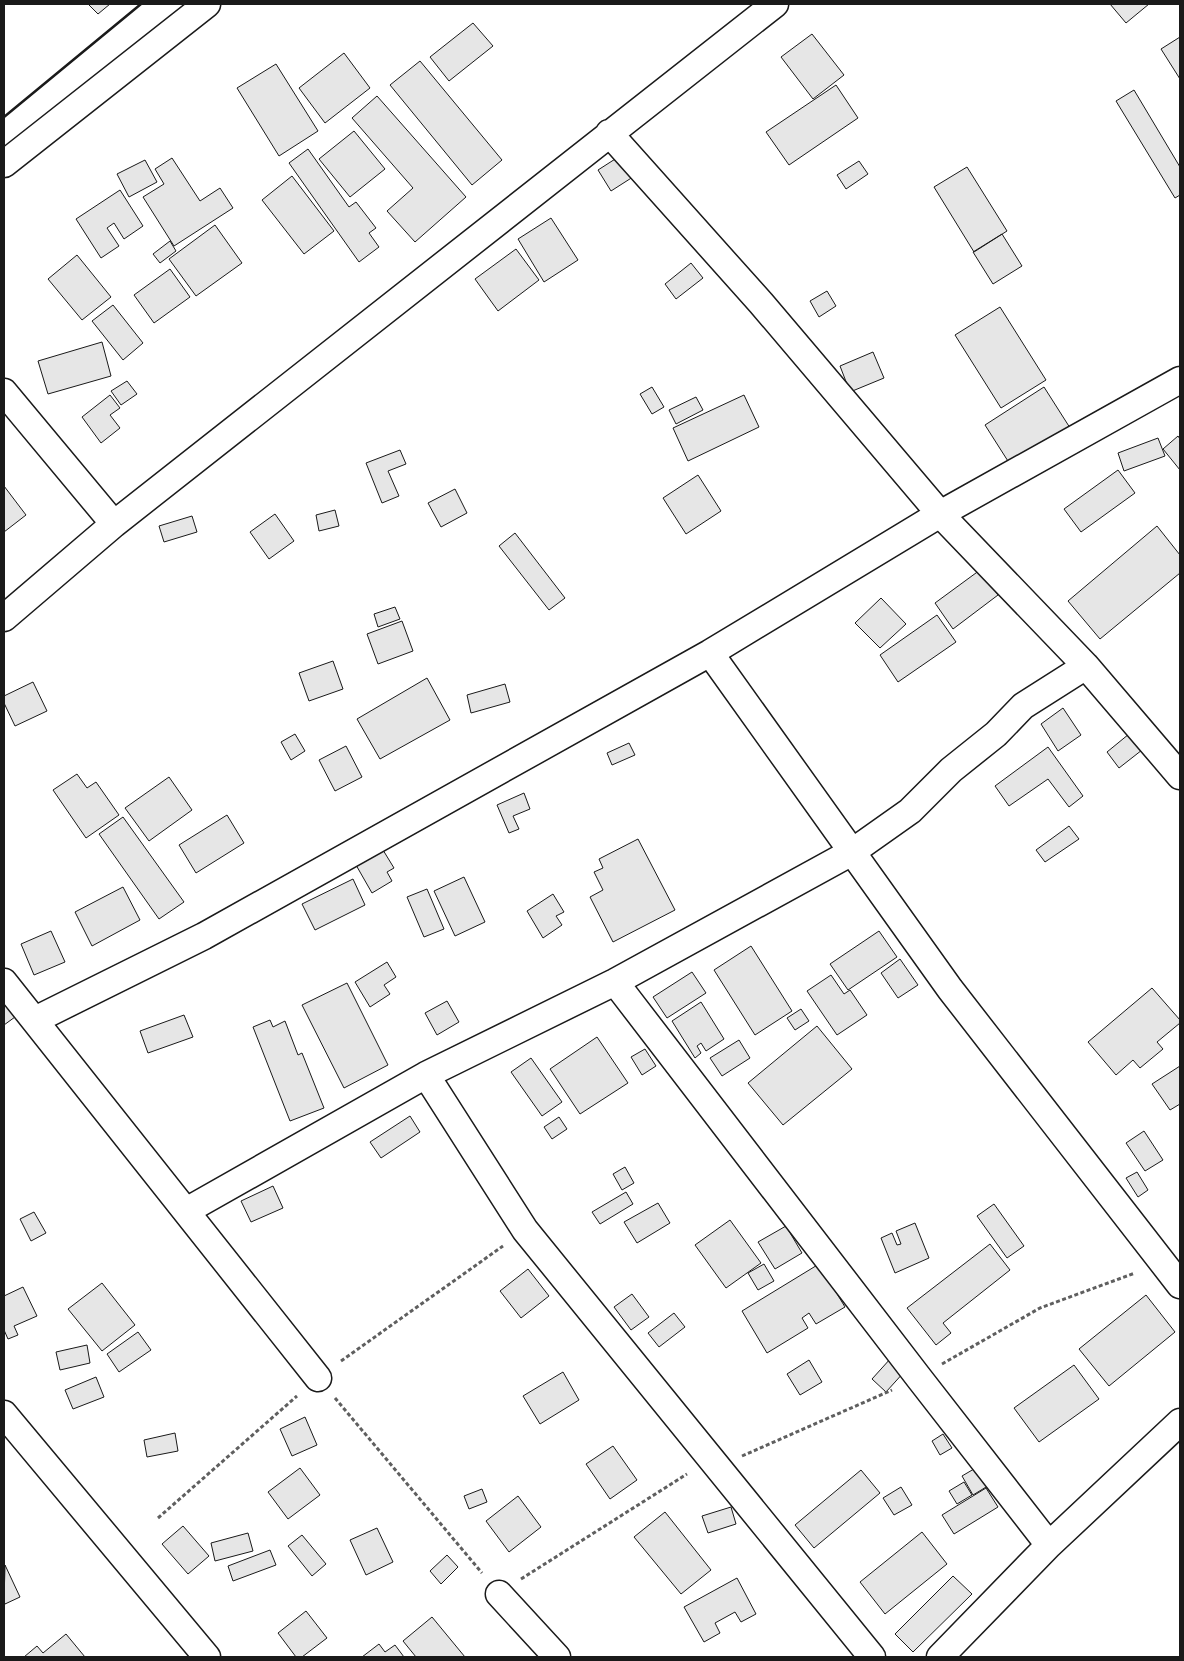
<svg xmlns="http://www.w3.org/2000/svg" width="1184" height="1661" viewBox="0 0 1184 1661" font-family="'Varela Round',sans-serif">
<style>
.building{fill:#e6e6e6;stroke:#1a1a1a}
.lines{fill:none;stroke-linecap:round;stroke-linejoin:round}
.minor-casing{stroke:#1a1a1a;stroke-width:29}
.path{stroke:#5f5f5f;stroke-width:3;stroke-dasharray:4 2.5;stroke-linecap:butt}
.minor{stroke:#fff;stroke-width:26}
.wall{stroke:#1a1a1a;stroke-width:2.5}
</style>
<rect width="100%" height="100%" fill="#fff"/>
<path class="building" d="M88 4H110L98 14Z
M1110 4H1149L1126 23Z
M473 23 493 46 449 81 430 57Z
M812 34 844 75 813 99 781 57Z
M1180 37V79L1161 49Z
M344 53 370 88 325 123 299 88Z
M420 61 502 160 472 185 390 85Z
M276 64 318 131 279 156 237 88Z
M836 85 858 118 789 165 766 132Z
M1134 90 1180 167V195L1175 198 1116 101Z
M377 96 466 197 415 242 387 211 413 188 352 118Z
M354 131 385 169 350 197 319 159Z
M308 149 349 207 356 202 376 228 369 233 379 247 359 262 289 163Z
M623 154 636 175 611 191 598 170Z
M172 158 200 201 220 188 233 208 174 246 143 197 164 184 155 169Z
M145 160 157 182 129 197 117 174Z
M859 161 868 174 846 189 837 175Z
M967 167 1007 231 974 252 934 187Z
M292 176 334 231 304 254 262 200Z
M120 190 143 226 124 239 114 223 107 228 119 246 101 258 76 219Z
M551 218 578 260 544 282 518 239Z
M215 225 242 263 196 296 169 259Z
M1002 234 1022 266 993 284 973 252Z
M170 241 176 251 160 263 153 254Z
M516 249 539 280 498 311 475 279Z
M77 255 111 297 82 320 48 279Z
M691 263 703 278 676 299 665 284Z
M170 269 190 297 154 323 134 295Z
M827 291 836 306 819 317 810 301Z
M113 305 143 343 123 360 92 321Z
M1000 307 1046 380 1001 408 955 335Z
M102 342 111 376 48 394 38 361Z
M873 352 884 378 850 392 840 366Z
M127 381 137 394 121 405 111 391Z
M652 387 664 407 652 414 640 394Z
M1044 387 1072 431 1013 469 985 425Z
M110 395 120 408 110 415 120 428 101 443 82 417Z
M744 395 759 427 688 461 673 428Z
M696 397 703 410 676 424 669 410Z
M1178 436 1180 439V470L1163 449Z
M1158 438 1165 456 1124 471 1118 453Z
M400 450 406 464 388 471 399 496 382 503 366 463Z
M1118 470 1135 493 1081 532 1064 509Z
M698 475 721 511 686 534 663 498Z
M4 486 26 515 4 532Z
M455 489 467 513 441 527 428 503Z
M335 510 339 526 319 531 316 515Z
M275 514 294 541 269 559 250 532Z
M192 516 197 532 164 542 159 526Z
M1157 526 1180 555V573L1100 639 1068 601Z
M515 533 565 598 549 610 499 546Z
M980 570 998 595 953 629 935 603Z
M881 598 906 624 880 648 855 623Z
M395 607 400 619 378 627 374 614Z
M937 615 956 642 898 682 880 655Z
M402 621 413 651 378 664 367 634Z
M333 661 343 689 309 701 299 673Z
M427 678 450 720 380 759 357 719Z
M33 682 47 711 15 726 4 703V696Z
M505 684 510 702 471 713 467 695Z
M1063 708 1081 735 1058 751 1041 724Z
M295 734 305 751 291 760 281 742Z
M1129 734 1142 750 1119 768 1107 752Z
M629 743 635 755 612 765 607 753Z
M346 746 362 777 335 791 319 760Z
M1048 747 1083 796 1069 807 1048 779 1009 806 995 786Z
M77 774 87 788 96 782 119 815 86 838 53 790Z
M169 777 192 810 149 841 125 808Z
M524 793 530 809 513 816 519 829 509 833 497 805Z
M227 815 244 843 196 873 179 845Z
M123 817 184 902 159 919 99 834Z
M1069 826 1079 839 1045 862 1036 850Z
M638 839 675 910 613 942 590 897 603 890 594 872 603 868 599 859Z
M383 850 394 868 387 872 392 881 372 893 356 865Z
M464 877 485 922 455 936 434 891Z
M353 879 365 905 315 930 302 904Z
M123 887 140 920 92 946 75 912Z
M427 889 444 929 424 937 407 897Z
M553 894 564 912 556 916 562 925 543 938 527 911Z
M51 931 65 962 34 975 21 944Z
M879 931 897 957 848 990 830 964Z
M751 946 792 1011 755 1035 714 970Z
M900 959 918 985 898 998 881 973Z
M387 962 396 977 384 985 390 994 370 1007 355 982Z
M692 972 706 993 667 1018 653 997Z
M831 975 844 994 850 990 867 1015 837 1035 807 991Z
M347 983 388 1065 344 1088 302 1005Z
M1152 988 1180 1020V1023L1157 1042 1163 1049 1140 1068 1133 1060 1116 1075 1088 1042Z
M447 1001 459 1022 437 1035 425 1013Z
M701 1002 724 1039 706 1051 701 1043 697 1046 701 1053 695 1058 672 1021Z
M4 1003 15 1017 4 1025Z
M801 1009 809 1021 795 1030 787 1018Z
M184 1015 193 1037 148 1053 140 1031Z
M270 1020 273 1027 285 1021 298 1055 302 1053 324 1108 290 1121 253 1027Z
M817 1026 852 1069 783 1125 748 1083Z
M597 1037 628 1083 580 1114 550 1069Z
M739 1040 750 1058 722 1076 710 1058Z
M645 1049 656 1066 642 1075 631 1057Z
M531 1058 562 1102 542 1116 511 1072Z
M1180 1066V1104L1170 1110 1152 1084Z
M410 1116 420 1132 381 1158 370 1142Z
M559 1117 567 1129 552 1139 544 1127Z
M1144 1131 1163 1160 1145 1171 1126 1143Z
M625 1167 634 1183 622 1190 613 1174Z
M1137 1172 1148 1190 1138 1197 1126 1178Z
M273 1186 283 1208 251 1222 241 1201Z
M626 1192 633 1204 600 1224 592 1212Z
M658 1203 670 1223 637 1243 624 1222Z
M994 1204 1024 1246 1007 1258 977 1216Z
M34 1212 46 1233 31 1241 20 1219Z
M730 1220 761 1263 726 1288 695 1245Z
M915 1223 929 1258 895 1273 881 1238 892 1233 897 1245 901 1244 896 1231Z
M786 1226 802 1253 775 1269 758 1242Z
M990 1244 1010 1270 943 1323 951 1333 936 1345 907 1308Z
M764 1264 774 1281 758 1290 748 1273Z
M819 1264 845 1307 816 1324 809 1313 802 1318 808 1328 767 1353 742 1311Z
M528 1269 549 1296 521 1318 500 1291Z
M102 1283 135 1325 102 1351 68 1309Z
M23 1287 37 1316 14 1326 18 1335 8 1339 4 1330V1296Z
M632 1294 649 1317 631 1330 614 1307Z
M1146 1295 1175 1332 1109 1386 1079 1349Z
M674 1313 685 1327 659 1347 648 1333Z
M138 1332 151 1350 119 1372 107 1354Z
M87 1345 90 1363 60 1370 56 1352Z
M891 1358 905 1371 886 1392 872 1379Z
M809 1360 822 1382 800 1395 787 1374Z
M1074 1365 1099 1399 1039 1442 1014 1408Z
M563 1372 579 1400 540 1424 523 1396Z
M96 1377 104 1397 73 1409 65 1390Z
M305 1417 317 1445 292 1456 280 1429Z
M175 1433 178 1451 147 1457 144 1440Z
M943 1434 952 1448 940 1455 932 1441Z
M613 1446 637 1480 610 1499 586 1464Z
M979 1466 991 1484 973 1495 962 1476Z
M300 1468 320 1495 288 1519 268 1492Z
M861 1470 880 1493 814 1548 795 1525Z
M964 1482 972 1495 957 1504 949 1491Z
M901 1487 912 1505 894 1515 883 1498Z
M986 1488 998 1507 954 1534 942 1515Z
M482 1489 487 1502 469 1509 464 1496Z
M518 1496 541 1527 509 1552 486 1521Z
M731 1507 736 1524 708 1533 702 1516Z
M665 1512 711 1570 681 1594 634 1537Z
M183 1526 209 1556 188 1574 162 1544Z
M377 1528 393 1562 366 1575 350 1540Z
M922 1532 947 1564 885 1614 860 1582Z
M248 1533 253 1551 215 1561 211 1543Z
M302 1535 326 1564 312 1576 288 1546Z
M270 1550 276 1565 233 1581 228 1566Z
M447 1555 458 1567 441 1584 430 1571Z
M5 1565 20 1597 5 1604 4 1601Z
M953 1576 972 1594 913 1652 895 1634Z
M737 1578 756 1614 741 1622 735 1612 715 1623 720 1633 704 1642 684 1607Z
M306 1611 327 1638 302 1657H296L278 1633Z
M432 1617 465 1657H416L403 1641Z
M66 1634 85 1657H24L37 1646 43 1653Z
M379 1644 385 1652 395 1645 404 1657H362Z"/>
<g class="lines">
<defs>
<path id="minor" d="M609 133 761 303 940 514 1086 666 1180 776
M4 164 207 4
M4 392 114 524
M4 618 114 524 775 4
M710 653 950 989 1180 1285
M4 982 318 1378
M615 982 919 1378 1049 1545
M35 1020 204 936 710 653 940 514 1180 380
M426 1075 525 1230 872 1657
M186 1211 426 1075 615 982 852 852 910 811 951 770 996 734 1023 706 1086 666
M4 1414 207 1657
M499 1594 557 1657
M940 1657 1049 1545 1180 1422"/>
</defs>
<use href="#minor" class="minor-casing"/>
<path class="path" d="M341 1361 503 1246
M942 1364 1040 1308 1135 1273
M335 1398 482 1573
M742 1456 892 1390
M158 1518 297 1396
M521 1579 687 1474"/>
<use href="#minor" class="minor"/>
<path class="wall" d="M4 117 141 4"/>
</g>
<rect width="1184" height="1661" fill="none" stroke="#1a1a1a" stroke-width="10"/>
</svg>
